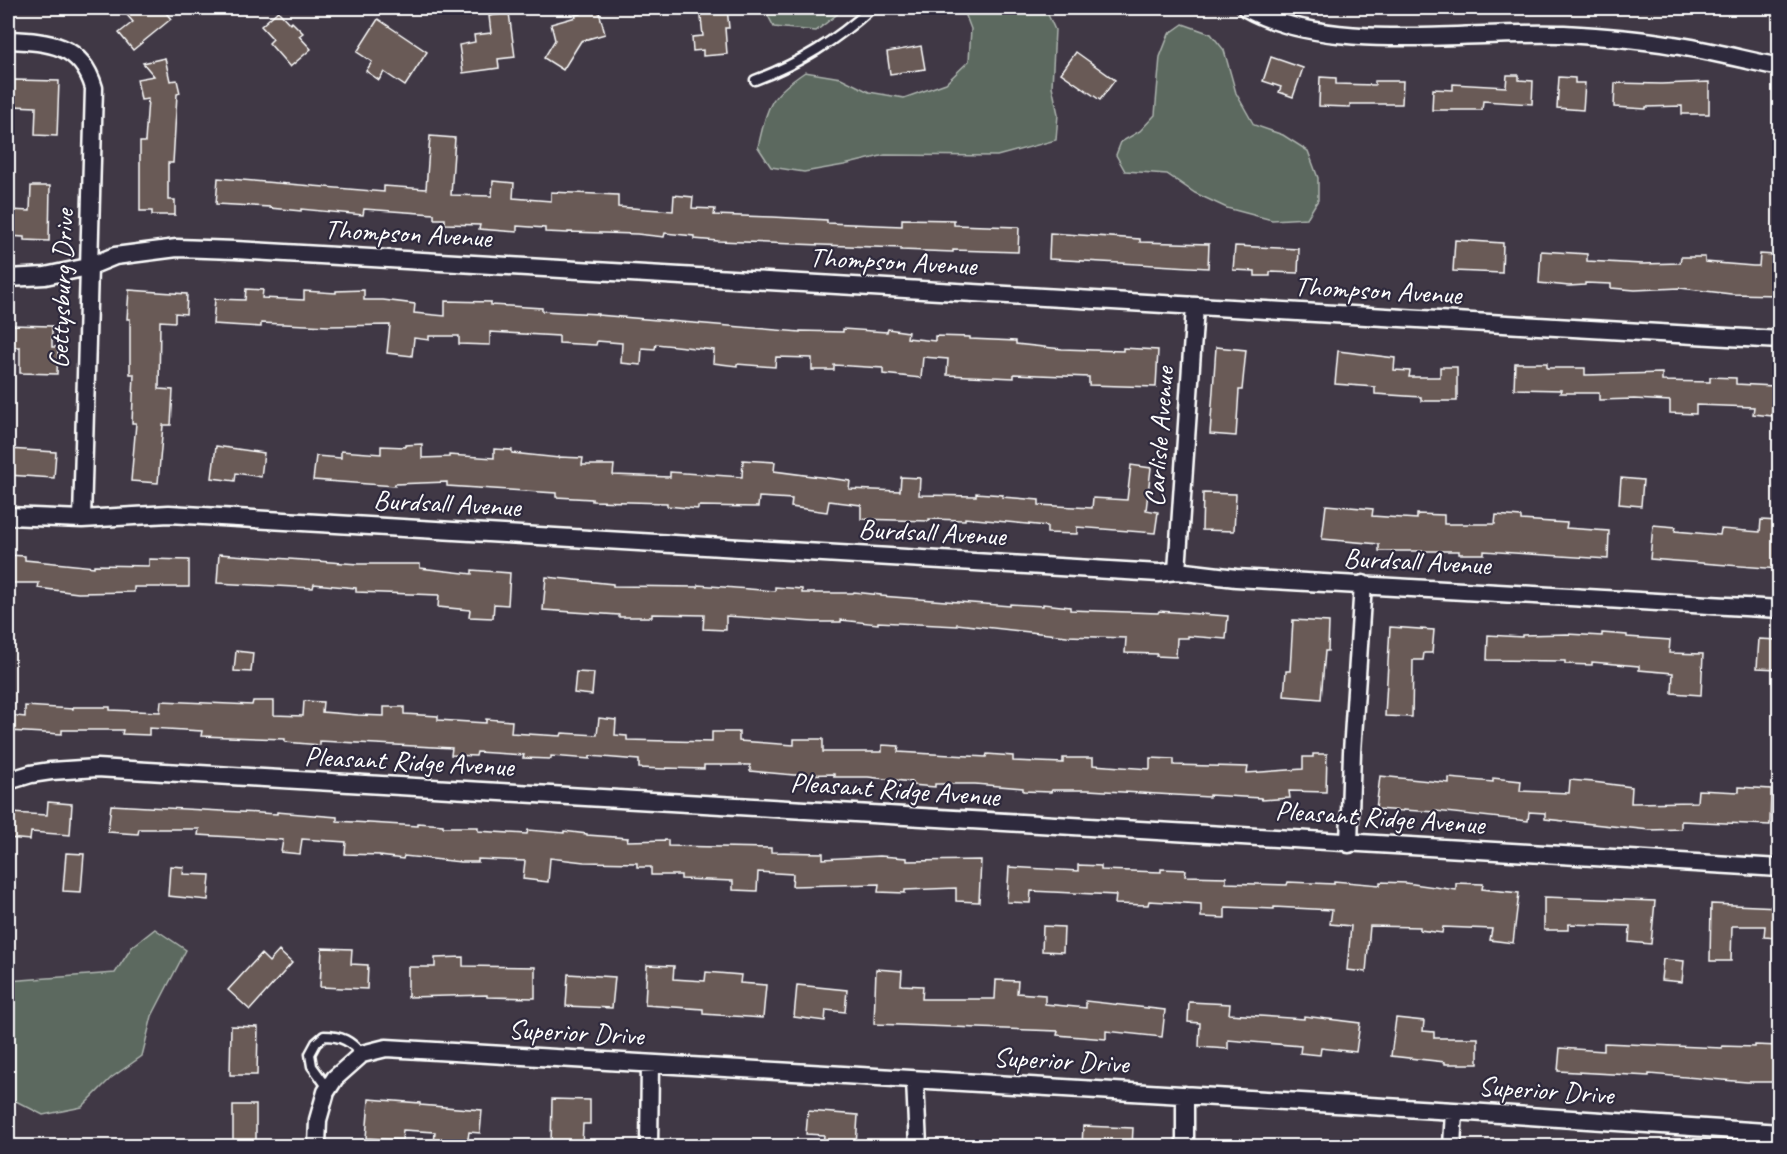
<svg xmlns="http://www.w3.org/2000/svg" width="1787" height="1154" viewBox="0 0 1787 1154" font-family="Caveat,sans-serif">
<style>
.green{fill:#5b695f;stroke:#adb4af;stroke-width:1.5}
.building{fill:#695a57;stroke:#fff;stroke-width:1.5}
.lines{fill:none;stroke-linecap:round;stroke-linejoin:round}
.lane-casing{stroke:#fff;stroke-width:13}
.street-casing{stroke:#fff;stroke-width:21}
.lane{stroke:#2f2a3d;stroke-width:8}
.street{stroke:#2f2a3d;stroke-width:16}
.labels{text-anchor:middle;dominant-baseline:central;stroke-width:4.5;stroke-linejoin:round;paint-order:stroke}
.street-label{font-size:28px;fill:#fff;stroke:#2f2a3d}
</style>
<rect width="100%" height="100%" fill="#403845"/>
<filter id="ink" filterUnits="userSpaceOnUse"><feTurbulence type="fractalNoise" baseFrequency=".0167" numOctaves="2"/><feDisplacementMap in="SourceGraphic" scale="12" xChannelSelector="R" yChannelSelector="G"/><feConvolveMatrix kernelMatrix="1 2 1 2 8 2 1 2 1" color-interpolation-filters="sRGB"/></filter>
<g filter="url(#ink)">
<path class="green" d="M764 8H845L816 31 774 27Z
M963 8H1045L1055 30 1052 86 1058 114 1056 140 997 156 885 155 844 165 804 172 771 167 758 147C768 105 768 97 805 72L841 78 869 92 904 98 946 83 969 61 971 29Z
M1183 24 1211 34 1224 50 1236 93 1254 125 1283 135 1308 151 1318 178V200L1307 218 1272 220 1227 208 1195 193 1167 174 1125 171 1116 155 1121 142 1140 131 1155 115 1160 57 1169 34Z
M155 929 186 950 152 1016 142 1056 111 1078 82 1107 43 1115 8 1097V981L115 973 132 947Z"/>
<path class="building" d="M121 8H162L171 19 133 50 119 33 133 22Z
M580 8H598L605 34 581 41 563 70 544 58 555 40 551 24 576 17 575 15 581 14Z
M700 8H727L729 28H725L727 54 703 56V50L693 51 692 37 703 36Z
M278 11 290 24 292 22 303 33 299 36 311 49 290 67 269 43 273 39 261 26Z
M509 13 515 57 498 59 499 68 463 73 459 45 475 42 474 35 491 33 489 16Z
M378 19 427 52 405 86 384 72 379 80 366 71 372 62 357 52Z
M921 46 925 69 890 74 887 52Z
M1076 52 1115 80 1100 100 1061 73Z
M1271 57 1303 68 1293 97 1279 92 1281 87 1263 81Z
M165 58 170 81 177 80 180 93 177 94 173 163H168V200H175V215H152V211H140V142H145L148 99 141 100 137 79 154 76 143 63Z
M1507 75H1519V80L1533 81 1532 104 1483 101 1482 110H1432L1433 89 1453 90V84L1506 87Z
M1320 77 1336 78V84L1375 85V81H1403L1402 104H1350V107L1319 106Z
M1559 77 1575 78V83H1585L1583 110 1557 108Z
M14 80 59 81 57 136 35 135 36 107 13 106Z
M1709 82V114H1682V106L1646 107V109L1614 107 1615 83 1661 84Z
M430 136 455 138 451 195 492 196 493 181 514 183 513 198 551 201V192L618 195V207L673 211 674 195 693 197 692 208 715 209 714 215 773 217 827 220V223L902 226V219L954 220V225L1019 227 1018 252 953 250V252L901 250V248L718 241 694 239V236L665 233 664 237 637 234 568 232V233L545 232V228L517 226V232L479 229 480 225 445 224V219H434V214L364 209 363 215 301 209V211L270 208V207L216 204 218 178 384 192V186L426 189Z
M31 186H50L49 241 24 240V237L9 236 10 210 30 211Z
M1050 233 1140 239V242L1209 244 1208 268 1049 259Z
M1455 240 1503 243 1502 273 1453 271Z
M1235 246 1299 249 1298 273 1270 272V276H1255V271L1233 270Z
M1541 251 1587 254V261L1642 264 1680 263 1681 257H1705V262L1753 266H1759L1760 254 1775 255V271H1779V295L1731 294 1680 288 1635 290 1611 288V284L1585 283V285L1569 286 1539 283Z
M246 289 263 290 262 298 304 300V291L336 293V291L364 290V300H383L415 304 414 313 445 316V301L491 302V305L542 308V311L598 314V315L800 332V331L843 332V329L887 332 888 329 908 332 907 338 935 341V336L970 337V339L1016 341V344L1062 349 1123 351V348L1158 350 1156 387 1089 385V377L1014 374V378L947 375 948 359 923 357 921 378 883 374V368L834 365V370H812V358L776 357 775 367 737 364V366L713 363 714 350 656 344 655 349 642 348 641 365 621 363 622 343 597 341 596 345 559 343V336L490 332V345L459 344V336H429V340L414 338 412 356 387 353 390 325 329 326 261 323V327L213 324 215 299 245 300Z
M129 290 187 294 186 314 175 313V322L160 321 159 389 173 390 171 425H163L158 483 131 481 136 423H132L134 374H130V319H127Z
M10 325 52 326V347H58L57 374 20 373V347H9Z
M1216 347 1246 350 1242 390H1239L1236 436 1210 434Z
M1338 351 1395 358 1394 370 1410 371 1409 377H1440V367H1457V401H1421V397L1375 394V387L1335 384Z
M1515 363H1547V368H1585V375L1662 373V381L1710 382V377L1736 378V384L1774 386 1772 416 1753 414 1754 407 1696 405V414L1670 413V401L1634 399 1599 400V393H1560L1561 390 1514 389Z
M422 444V458L449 457V455L494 458V449L512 450V453L559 458V457L583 458 582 465H614L613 475 670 477V472L742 477 743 460 775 462 774 471 850 481 849 489 900 491 901 477 920 478 919 495 976 496V493L1003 495 1002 497 1039 500V505L1092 508 1093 498 1127 500 1131 465 1151 468 1146 510 1158 512 1155 533 1077 527V534L1047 533V526L965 518V520L929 519V521L861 519V505L829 501 827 512 791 507 792 499 759 497 758 507 698 506V509L667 506V503L592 501V499L556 497V493L447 486V482L395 484V486L313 480 316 456 341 458V451L381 454V446L405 447V445Z
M216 446 264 453 261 477 236 473 235 481 212 478Z
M8 449 56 452 54 478 8 475Z
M1621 478 1643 480 1641 506 1619 504Z
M1203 493 1236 494 1234 531 1202 530Z
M1326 505 1373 509 1372 516 1417 519V514L1444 515V524H1495L1496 515 1521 517V520L1567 523 1566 528 1609 531 1608 559 1484 551V554H1459V551H1379V544L1322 539Z
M1761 520 1779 521 1777 537 1779 538V569L1650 559 1653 525 1676 527 1675 531 1720 535 1721 529 1760 532Z
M219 554 358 564H420V568L472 574V570L510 573 508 605 494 604 493 618 469 617 470 610 438 607 439 595 356 592V588L314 584 313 588 217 583Z
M8 555 25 556V560L94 567V565L149 566V559L189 560V587H134V592L78 593 38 588 39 583H8Z
M546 577 613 584V586L698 587V585L775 591V587L802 589V593H853L854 592 881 595V596L1010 606V604L1043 606V604L1070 607V610L1158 613 1159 611 1228 616 1226 639 1188 636V638H1177L1176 657 1156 656 1157 654 1125 653 1126 638 1067 636 957 624V626L878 622V624L841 620V622H813L726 616V630L703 629 704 615 652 614V617H619V615L543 610Z
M1293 620 1329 622 1328 651H1325L1321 699 1284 696 1286 671H1290Z
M1390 627 1434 630 1432 653H1424L1423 660H1413L1412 717 1385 716Z
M1602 633 1627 635V637L1670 640 1669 653 1703 654 1701 695 1672 693 1673 673 1639 670V666L1592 662V665L1565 664V661L1487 660 1488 635 1522 637V635L1567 634 1602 636Z
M1759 639 1779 640V669L1757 668Z
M236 651 253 653 251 672 234 671Z
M576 672 594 673 592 695 574 693Z
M161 701 252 705 253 701H274V715L303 716 304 701 323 702 322 712 358 715 384 716V707H404V714L438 716V720L486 723V719L512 721 511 733 561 736 562 733 597 735 599 718 616 720 615 735 627 736V740L712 742V732H739V741L794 745V739H823V752H882V745L899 746 898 752 986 757 987 754 1013 756V761L1063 763V758H1093V765L1150 769V758L1174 759V765L1248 767 1247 773 1303 769V757H1313V754H1327L1326 792 1289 791 1290 798 1262 800 1261 798 1209 795V797L1088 790H1052L1051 792 1023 791V788L975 784H935V787L912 785V782L868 777H834V774L794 775 750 771V765H704V769L666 768V769L639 768V760L590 756V759L551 756V759L523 758 524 755 477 752 476 756 451 755 452 748 320 741V745L285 742V739L201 736 202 731 149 728V735L122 734 123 730H62V734L8 731V715L25 717V706L73 709V707H110V710L160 712Z
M1380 776 1449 783V778L1493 782V778L1521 781 1520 791 1569 793 1570 780 1593 782 1632 787 1631 803 1697 802 1698 790 1739 792V787L1771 789 1770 825 1681 821V829L1650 830 1545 819V813L1529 812 1528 821 1436 811V812L1403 810V811L1376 809Z
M48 802 72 804 70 835 31 832 30 840 8 838 10 813 47 815Z
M111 805 277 814V812L337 817V821L418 826V823L443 825V827H478V831L527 834 528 830 564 833V831L587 834V835L628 838 627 841 668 840V846L771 848V852L823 853V859L880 856 907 858V861L981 860 979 902 956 901V888L905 890V893L878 892 879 884 792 886 793 874 758 872 757 891 733 890V881L681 879V875H651V867H637V863L584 862 550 858 548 882 523 879 525 861 478 859V862H461L404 856 403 859 380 856V855L345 854 346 842 302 839 300 854 281 852 283 840 198 835 199 829H139L138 834 108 832Z
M66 853 84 854 81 892 63 891Z
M1078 865 1101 866V870L1161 872V869L1186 870 1185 876 1226 877V883L1287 885 1288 882 1334 884V881L1380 885V882L1406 883 1456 890V883L1483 884 1482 889 1519 893 1513 943 1490 940 1492 929 1443 927 1442 933 1420 930V927L1370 926 1366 972 1347 970 1351 926 1330 924 1332 910 1274 907V909L1225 907V918L1201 917V904L1149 901 1148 905 1115 904 1116 895 1031 891 1030 903 1007 902 1009 867 1078 871Z
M170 866 184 867 183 874 210 875 208 900 168 896Z
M1544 897 1655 901 1651 944 1629 942 1630 926 1568 924V930H1544Z
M1711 904 1779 907V938L1764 937 1765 926H1732L1731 961H1710Z
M1043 926 1064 927 1063 952 1042 951Z
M322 948 352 949 351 964 368 965 367 989 320 987Z
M279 951 292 963 250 1010 228 990 261 954 269 962Z
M463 957V966L535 967V998L487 997V995L408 997V967H435V958Z
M1663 959 1684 961 1682 982 1661 980Z
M647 965 674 966 673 979 705 981 706 972 741 975 740 983 766 985 763 1018 703 1014V1009L645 1005Z
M876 969 902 971 901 985 923 986 922 999H995L996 980 1018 981 1017 993 1045 995V1004L1086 1008V1001L1165 1010 1162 1037 1106 1031V1039L1057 1035 1058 1031 874 1024Z
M568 974 615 977 612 1008 566 1006Z
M797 985 847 990 845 1012 826 1010 825 1021 794 1017Z
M1189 1002 1230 1004 1229 1014 1304 1019V1016L1360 1023 1356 1052 1321 1048 1320 1055 1300 1053 1301 1046 1228 1040V1049L1199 1047 1200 1023 1188 1022Z
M1396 1018 1424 1021 1423 1031 1434 1032V1038H1478V1064H1445V1062L1391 1056Z
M231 1026 258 1027 257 1075H230Z
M1604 1043 1722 1048V1046L1755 1047V1045L1779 1046V1082H1747L1649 1074V1076L1558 1071 1560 1048 1604 1051Z
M369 1099 420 1103V1105L482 1110 480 1133 469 1132 467 1146H434L435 1132 403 1130 402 1140 366 1138Z
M552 1099 590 1100V1124H583L582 1146H551Z
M233 1105H256V1146H233Z
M808 1111 858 1115 856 1146H823L824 1135 806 1134Z
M1083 1126 1133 1128 1132 1146H1082Z"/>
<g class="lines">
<defs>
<path id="lane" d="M755 80C802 62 835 41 872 8
M328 1088 312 1066 310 1054 316 1043 324 1036C342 1036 350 1041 362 1054"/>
<path id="street" d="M1246 8C1329 55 1470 30 1564 34 1600 36 1637 39 1673 45 1709 50 1744 60 1780 67
M8 40C48 42 81 43 94 88L82 519
M8 278 45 276 88 267 115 256 177 248 235 250 1780 340
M8 516 82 519 169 514 1159 573 1177 571 1236 578 1780 609
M1177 571 1195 307
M8 781 31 774 51 771 97 768 1780 868
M1349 844 1352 752 1363 584
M915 1080 918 1146
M317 1146 318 1120 326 1092 335 1078 362 1054 386 1048 1454 1111 1780 1133
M649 1146 650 1064
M1185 1146V1095
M1452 1146 1454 1111"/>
</defs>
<use href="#lane" class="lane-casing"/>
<use href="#street" class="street-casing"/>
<use href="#lane" class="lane"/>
<use href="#street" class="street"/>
</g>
</g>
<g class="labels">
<g class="street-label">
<text transform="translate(408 233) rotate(3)">Thompson Avenue</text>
<text transform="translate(893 261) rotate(3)">Thompson Avenue</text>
<text transform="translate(61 289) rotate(-88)">Gettysburg Drive</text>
<text transform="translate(1378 290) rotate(3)">Thompson Avenue</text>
<text transform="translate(1159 437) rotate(-86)">Carlisle Avenue</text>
<text transform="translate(447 503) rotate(3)">Burdsall Avenue</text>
<text transform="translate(932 532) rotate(3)">Burdsall Avenue</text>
<text transform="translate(1417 561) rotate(3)">Burdsall Avenue</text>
<text transform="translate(409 761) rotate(3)">Pleasant Ridge Avenue</text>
<text transform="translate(895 789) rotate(4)">Pleasant Ridge Avenue</text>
<text transform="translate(1380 817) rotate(4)">Pleasant Ridge Avenue</text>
<text transform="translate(576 1032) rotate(3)">Superior Drive</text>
<text transform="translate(1061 1060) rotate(3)">Superior Drive</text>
<text transform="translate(1546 1090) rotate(4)">Superior Drive</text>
</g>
</g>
<rect width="1787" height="1154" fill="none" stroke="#2f2a3d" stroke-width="30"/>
<rect x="15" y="15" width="1757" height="1124" fill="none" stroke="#fff" stroke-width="2" filter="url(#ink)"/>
</svg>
